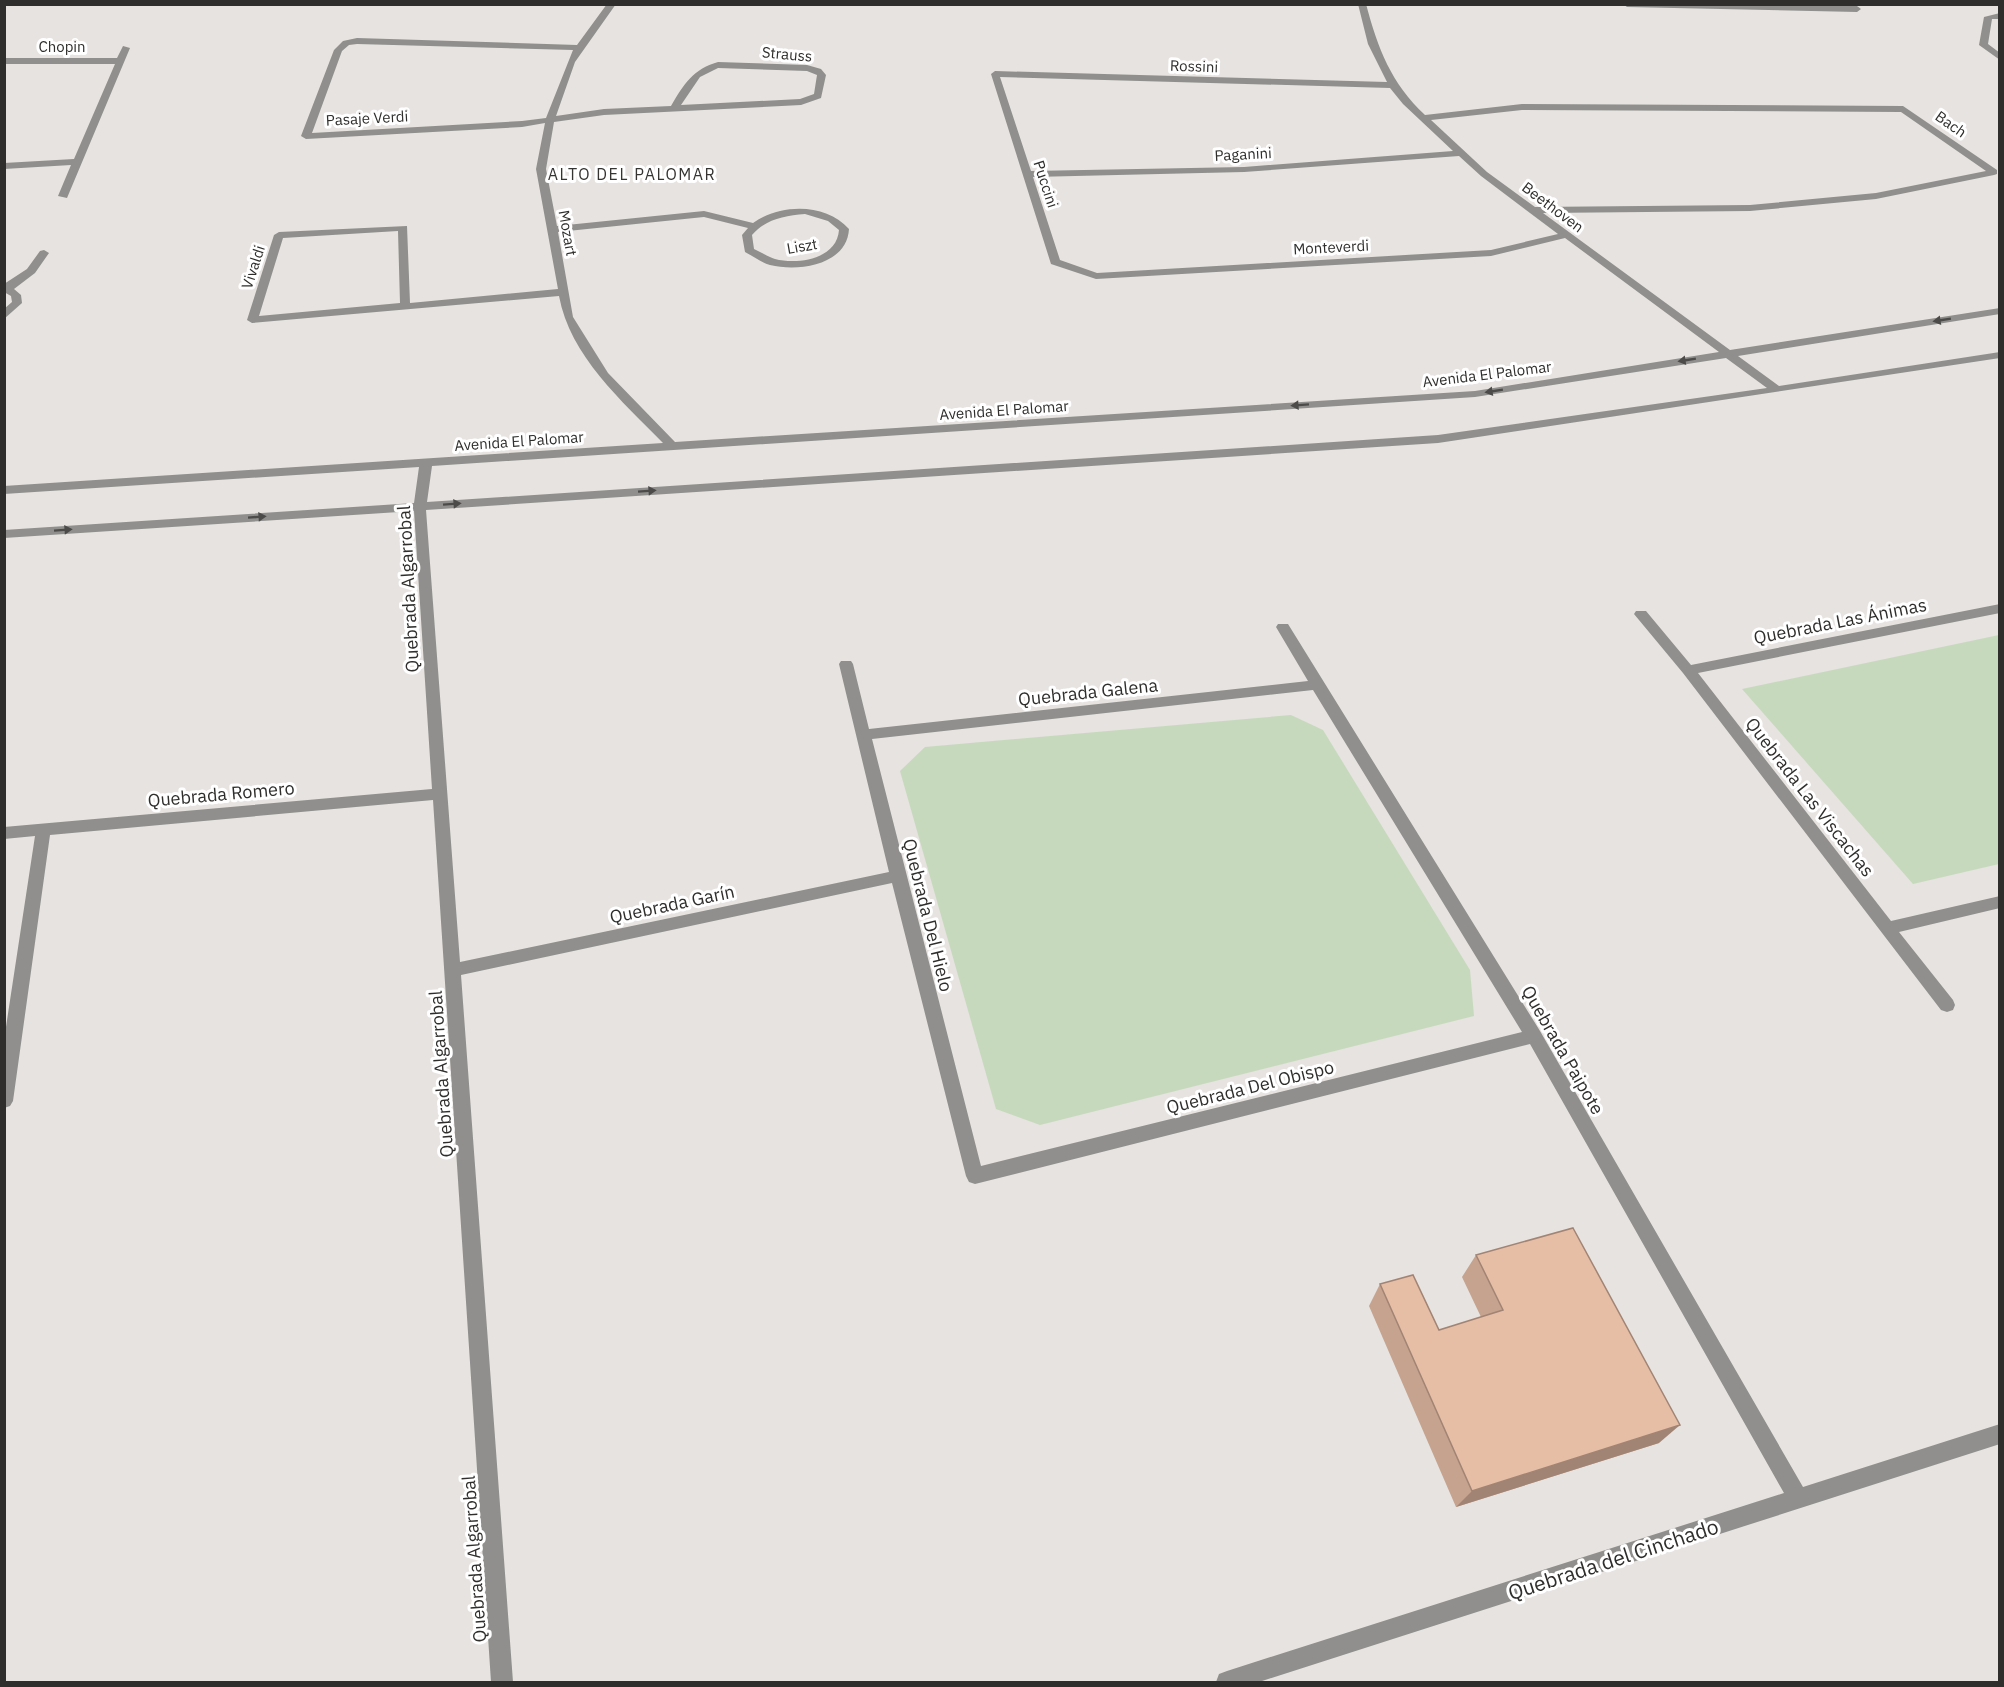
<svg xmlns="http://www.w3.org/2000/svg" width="2004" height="1687" viewBox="0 0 2004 1687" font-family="'IBM Plex Sans',sans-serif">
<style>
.green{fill:#c7d9bd}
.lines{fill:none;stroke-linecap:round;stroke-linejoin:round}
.minor{fill:#908f8d;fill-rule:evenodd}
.wall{fill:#c6a38e}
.shaded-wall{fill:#a18474}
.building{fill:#e6bda5;stroke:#a18474;stroke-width:1.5}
.oneway{fill:#4c4b4a}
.labels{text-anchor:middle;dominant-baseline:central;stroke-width:6;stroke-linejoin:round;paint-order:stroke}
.far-street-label{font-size:15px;fill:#2f2e2d;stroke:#fff}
.far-neighbourhood-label{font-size:16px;letter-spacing:1.5px;fill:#363432;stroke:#fff}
.street-label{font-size:18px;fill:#2f2e2d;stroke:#fff}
.near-street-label{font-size:21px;fill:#2f2e2d;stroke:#fff}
</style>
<rect width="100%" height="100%" fill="#e6e3e0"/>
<path class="green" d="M1999 635V864L1913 884 1742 689Z
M1291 715 1323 730 1470 970 1474 1016 1040 1125 996 1109 900 771 925 747Z"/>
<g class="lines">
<path class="minor" d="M607 4H616L575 62 556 116 604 109 671 106C684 84 693 69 718 62L807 65 821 69 826 75 821 98 801 105 604 115 554 122 546 169 557 226 704 211 753 223C781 203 826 203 849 229 847 265 799 272 770 265 762 263 753 256 745 252L742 235 748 228 704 217 558 232 573 317 608 373 675 442 1475 391 1719 352 1565 238 1491 256 1096 279 1051 264 991 74 995 71 1387 82 1368 44 1358 4H1366C1378 49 1391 83 1425 115L1522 104 1903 106 1997 170V174L1994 175 1876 199 1750 211 1543 213 1730 350 2000 308V314L1738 356 1779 386 2000 352V358L1438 443 426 510 460 962 889 872 839 664 841 661H851L853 664 869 729 1308 681 1276 627 1278 624H1288L1540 1031 1803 1487 2000 1424V1444L1259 1682H1216L1219 1674 1227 1671 1784 1493 1530 1044 975 1184 969 1182 966 1176 892 883 461 975 513 1682H491L433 800 50 835 13 1101 10 1106 4 1108V1040L35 836 4 839V827L432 789 414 511 4 538V530L414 503 419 467 4 494V486L663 443C622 401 570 356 559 296L252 323 247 320 274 235 279 232 407 226 410 303 558 289 536 169 545 123 522 127 306 139 301 136 334 50 343 41 357 38 577 45ZM357 44 573 50 546 118 522 121 312 133 342 51 349 45ZM718 68 807 71 817 75 814 94 800 99 681 105 700 77ZM1000 77 1390 88 1403 104 1453 151 1244 167 1031 171ZM1522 110 1901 112 1986 171 1876 193 1750 205 1535 207 1487 172 1431 120ZM1459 156 1481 176 1558 234 1491 250 1097 273 1060 260 1033 177 1244 172ZM805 214 828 221 839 230C837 259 798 265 775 259 768 257 761 252 754 249L752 235C766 219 784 216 805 214ZM398 231 400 303 259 316 283 238ZM1726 358 1767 388 1438 435 427 502 432 466 1475 397ZM1313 690 1522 1032 981 1166 872 739Z
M1623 4 1857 6 1861 9 1857 12 1627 7Z
M2000 13V19H1992L1988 44 2000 53V60L1979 45 1984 17Z
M123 46 130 48 67 198 58 196 71 165 4 169V163L74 159 115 64H4V58H117Z
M44 250 49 253 35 273 14 289 21 295 22 303 4 319V309L12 302 11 296 4 292V284L27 269 40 251Z
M2000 604V613L1698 673 1891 921 2000 896V908L1899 932 1953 1000 1955 1005 1953 1010 1947 1012 1941 1010 1683 673 1634 614 1636 611H1646L1691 665Z"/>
</g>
<path class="wall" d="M1476 1255 1659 1443 1456 1507 1369 1306 1380 1284 1439 1330 1481 1317 1462 1277Z"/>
<path class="shaded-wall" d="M1680 1425 1659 1443 1456 1507 1472 1491Z"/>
<path class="building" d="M1573 1228 1680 1425 1472 1491 1380 1284 1413 1275 1439 1330 1503 1310 1476 1255Z"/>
<defs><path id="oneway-solid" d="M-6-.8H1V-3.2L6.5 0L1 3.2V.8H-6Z" transform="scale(1.5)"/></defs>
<g class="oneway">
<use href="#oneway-solid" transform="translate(1942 320) rotate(171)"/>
<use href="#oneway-solid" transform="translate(1687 360) rotate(171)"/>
<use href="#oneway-solid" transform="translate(1494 391) rotate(171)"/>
<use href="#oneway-solid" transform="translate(1300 405) rotate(176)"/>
<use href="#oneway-solid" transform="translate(647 491) rotate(-4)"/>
<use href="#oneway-solid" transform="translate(452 504) rotate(-4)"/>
<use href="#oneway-solid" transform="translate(257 517) rotate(-4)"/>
<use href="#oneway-solid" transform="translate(63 530) rotate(-4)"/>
</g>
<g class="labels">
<g class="far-street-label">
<text x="62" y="46">Chopin</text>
<text transform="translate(787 54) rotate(5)">Strauss</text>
<text transform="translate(1194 66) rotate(2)">Rossini</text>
<text transform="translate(367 118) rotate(-3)">Pasaje Verdi</text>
<text transform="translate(1951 124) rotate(35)">Bach</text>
<text transform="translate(1243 154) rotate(-3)">Paganini</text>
<text transform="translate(1046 184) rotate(72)">Puccini</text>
<text transform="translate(1553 207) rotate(37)">Beethoven</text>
<text transform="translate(568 233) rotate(80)">Mozart</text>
<text transform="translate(802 246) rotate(-10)">Liszt</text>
<text transform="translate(1331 247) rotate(-3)">Monteverdi</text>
<text transform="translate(253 267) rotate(-72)">Vivaldi</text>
<text transform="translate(1487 374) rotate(-7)">Avenida El Palomar</text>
<text transform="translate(1004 410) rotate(-4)">Avenida El Palomar</text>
<text transform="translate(519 441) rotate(-4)">Avenida El Palomar</text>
</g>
<g class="far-neighbourhood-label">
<text x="632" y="174">ALTO DEL PALOMAR</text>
</g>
<g class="street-label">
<text transform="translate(408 589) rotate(-93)">Quebrada Algarrobal</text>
<text transform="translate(1840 621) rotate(-11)">Quebrada Las Ánimas</text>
<text transform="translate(1088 692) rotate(-6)">Quebrada Galena</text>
<text transform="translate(221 794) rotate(-5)">Quebrada Romero</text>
<text transform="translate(1810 797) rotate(52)">Quebrada Las Viscachas</text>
<text transform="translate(672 904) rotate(-12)">Quebrada Garín</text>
<text transform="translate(928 915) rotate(76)">Quebrada Del Hielo</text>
<text transform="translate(1563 1050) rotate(60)">Quebrada Paipote</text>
<text transform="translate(441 1074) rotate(-94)">Quebrada Algarrobal</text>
<text transform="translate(1250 1087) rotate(-14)">Quebrada Del Obispo</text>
<text transform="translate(474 1559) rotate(-94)">Quebrada Algarrobal</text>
</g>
<g class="near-street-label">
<text transform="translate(1613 1559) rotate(-18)">Quebrada del Cinchado</text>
</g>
</g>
<rect width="2004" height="1687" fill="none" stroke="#2f2e2d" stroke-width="12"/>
</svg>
